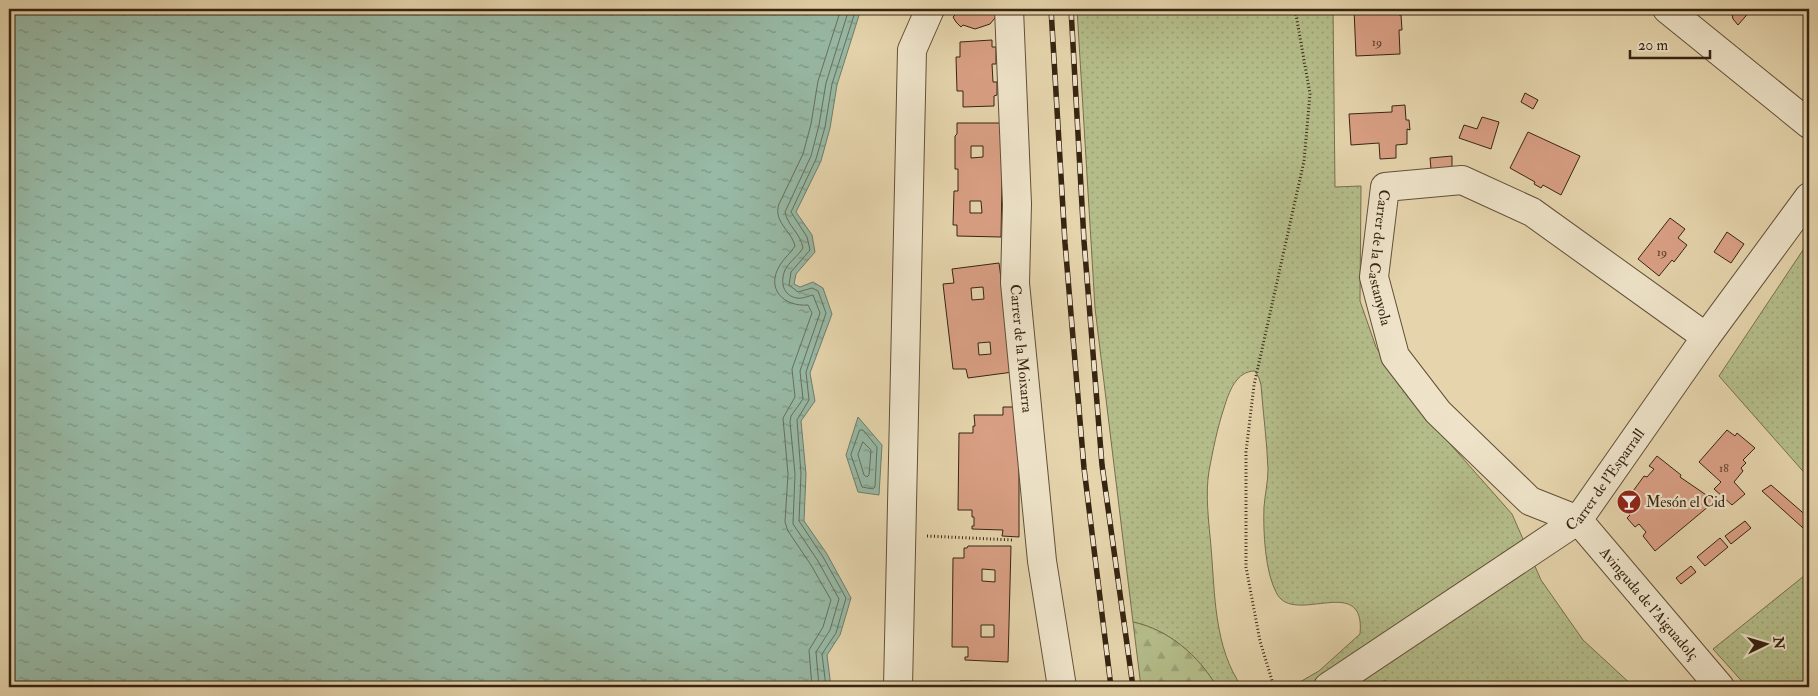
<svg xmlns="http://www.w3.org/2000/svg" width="1818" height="696" viewBox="0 0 1818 696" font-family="'IM FELL Double Pica',serif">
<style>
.grass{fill:url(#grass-dots);stroke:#76704e}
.forest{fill:url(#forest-firs);stroke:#76704e}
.water{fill:url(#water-ripples);stroke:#717d6a}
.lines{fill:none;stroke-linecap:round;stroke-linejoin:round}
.shore{stroke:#676e5c;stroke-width:1}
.building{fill:#d99f84;stroke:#372412;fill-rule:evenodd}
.minor-casing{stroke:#625038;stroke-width:30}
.path{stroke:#372412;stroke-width:3;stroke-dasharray:1 2.5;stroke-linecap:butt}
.minor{stroke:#eee3c9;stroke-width:28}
.rail-casing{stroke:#372412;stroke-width:5.5}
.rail{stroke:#eee3c9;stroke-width:4;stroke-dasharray:11;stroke-linecap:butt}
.labels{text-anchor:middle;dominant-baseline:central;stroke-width:4.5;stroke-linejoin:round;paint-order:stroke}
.number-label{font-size:12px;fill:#60432e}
.street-label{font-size:15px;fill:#372412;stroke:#eee3c9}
.poi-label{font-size:15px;fill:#372412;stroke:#eee3c9;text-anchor:start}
</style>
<defs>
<pattern id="grass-dots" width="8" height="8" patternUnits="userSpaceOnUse" patternTransform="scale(1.25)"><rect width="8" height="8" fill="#b4bd8a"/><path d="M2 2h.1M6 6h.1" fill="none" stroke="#9ba276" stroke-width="1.8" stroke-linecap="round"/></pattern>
<pattern id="forest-firs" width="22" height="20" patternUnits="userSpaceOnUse" patternTransform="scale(1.25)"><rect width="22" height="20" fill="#b4bd8a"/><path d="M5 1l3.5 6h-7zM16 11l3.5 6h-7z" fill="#9ba276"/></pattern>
<pattern id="water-ripples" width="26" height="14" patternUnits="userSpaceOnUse" patternTransform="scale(1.25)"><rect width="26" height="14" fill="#97b9a5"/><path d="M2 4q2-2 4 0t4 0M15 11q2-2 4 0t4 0" fill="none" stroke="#7c9685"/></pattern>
</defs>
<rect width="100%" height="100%" fill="#e5d4ac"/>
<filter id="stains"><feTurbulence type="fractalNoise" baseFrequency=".004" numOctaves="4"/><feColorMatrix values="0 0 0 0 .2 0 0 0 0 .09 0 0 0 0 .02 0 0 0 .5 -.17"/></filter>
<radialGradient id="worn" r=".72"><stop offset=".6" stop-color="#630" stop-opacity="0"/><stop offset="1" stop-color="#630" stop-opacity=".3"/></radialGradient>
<path class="grass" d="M1077 9H1333L1335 187 1361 186 1360 301 1376 347 1405 393 1512 514 1541 580 1583 640 1634 687H1390L1385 680 1373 687H1291L1319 671 1360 634C1366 572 1295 626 1277 594 1265 573 1263 531 1264 507 1265 494 1268 482 1268 469 1267 441 1263 413 1261 385L1259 378 1255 371C1236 371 1229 392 1224 408 1217 429 1213 450 1209 471 1205 496 1209 523 1211 547 1215 594 1214 648 1242 687H1217C1198 655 1169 630 1133 622L1095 308Z
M1809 241V478L1719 376Z
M1809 572V687H1747L1713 649Z"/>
<path class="forest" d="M1133 622C1169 630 1198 655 1217 687H1141Z"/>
<path class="water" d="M9 9H861L837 85 830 128 821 161 796 212 812 235 815 252 796 274 794 284 800 287 813 282 823 288 832 314 810 373 815 401 801 421 806 474 804 521 827 554 851 598 840 635 827 655 831 687H9Z
M858 417 882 445 879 495 858 492 846 455Z"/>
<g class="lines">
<path class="shore" d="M860 430H863L877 447 875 487 873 489 862 487 851 455Z
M863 442 871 450 869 475 867 477 864 475 858 455Z
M812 687 809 650 823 627 831 600 811 565 788 531 785 522 788 474 783 418 795 397 792 369 812 313 808 305C784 307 765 289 780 265 784 258 791 253 795 246 791 230 773 222 779 204L803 154 811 124 818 81 841 9
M819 687 816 652 830 630 839 599 818 561 793 524 795 474 790 422 791 416 803 399 800 371 820 313 813 295C808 296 803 299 797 298 783 296 780 282 785 270 789 262 798 256 803 248 801 234 787 225 785 212L811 156 819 125 826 83 849 9
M826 687 822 654 836 633 846 598 823 557 799 521 801 474 797 420 809 400 806 372 826 313 818 291 812 288 798 292 789 285 791 272 810 250 807 237 791 212 816 159 825 127 832 84 856 9"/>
</g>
<path class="building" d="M954 9H994V11L999 13 990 24 975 29 963 25 961 27 956 22 953 17 955 15Z
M1354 9H1399V15H1401L1402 30H1399L1400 54 1356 56Z
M1731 9H1752L1738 25 1733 19Z
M992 40V47H996V64H992L993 82H997V95L994 96V106L963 107V91H957L956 57H960V42Z
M1525 93 1538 100 1533 109 1521 102Z
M1405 105 1406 120H1409L1410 130 1407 129V144L1396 145V158L1380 159 1379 143 1351 145 1349 114 1392 112V106Z
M1482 117 1499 122 1491 149 1459 138 1464 125 1477 129Z
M957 123H1003L1001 237 957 236V225H953L954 191H958V169H955V136L957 134ZM971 146H983V157L971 158ZM970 201H981L982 213H970Z
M1528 132 1580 156 1561 195 1543 185 1541 188 1534 184 1535 182 1510 168Z
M1452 156V170L1431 169 1430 158Z
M1670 218 1685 229 1678 238 1687 245 1674 262 1672 260 1659 276 1638 259Z
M1727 232 1744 244 1731 263 1714 252Z
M999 263 1013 372 968 378 966 369H953L943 284 954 283 952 269ZM983 287 984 299 972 300 971 288ZM990 342 991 354 979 355 978 343Z
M1003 407H1019V537L1002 536 1003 530 972 529V526H974V517H972V510H958L959 433H973V426H975L974 415H1003Z
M1727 430 1735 436 1737 433 1755 448 1743 460 1746 463 1741 468 1743 471 1734 482 1745 494 1732 505 1714 489 1721 482 1699 462Z
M1657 456 1681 475 1680 477 1715 501 1655 551 1643 536 1646 532 1639 524 1635 527 1627 518 1630 515 1628 512 1630 500 1628 498 1644 476 1647 477 1654 469 1649 466Z
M1771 485 1809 518V521L1803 528 1762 491Z
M1745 521 1751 528 1731 544 1725 536Z
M1720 538 1728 547 1705 566 1697 557Z
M968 546H1011L1008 662 965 660V657H968V647H952L953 558H964V548H967ZM982 569 995 570V582L982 581ZM981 625H994V637H981Z
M1691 566 1696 572 1681 584 1676 578Z
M960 681 1052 682V687H960Z"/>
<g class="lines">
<defs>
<g id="minor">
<path id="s1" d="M1009 9 1017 204 1015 283 1042 561 1062 687"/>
<path d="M1667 9 1809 124"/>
<path id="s2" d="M1706 337 1532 212 1462 180 1385 187 1374 277 1395 356 1438 412 1530 501 1578 520 1720 687"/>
<path d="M898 687 912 50 930 9"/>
<path id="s3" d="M1328 687 1578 520 1706 337 1809 197"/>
</g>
</defs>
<use href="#minor" class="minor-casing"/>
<path class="path" d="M927 536 1013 540
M1274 687 1260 641 1246 567V452L1254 385 1304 161 1310 94 1295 9"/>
<use href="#minor" class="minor"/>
<defs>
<path id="rail" d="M1051 9 1065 243 1084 468 1111 687
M1071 9 1084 241 1102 465 1133 687"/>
</defs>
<use href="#rail" class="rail-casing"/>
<use href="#rail" class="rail"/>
</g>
<defs>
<symbol id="bar-disc" viewBox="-11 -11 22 22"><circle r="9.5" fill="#8f2418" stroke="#eee3c9"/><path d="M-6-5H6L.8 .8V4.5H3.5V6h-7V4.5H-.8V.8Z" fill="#fff"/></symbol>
</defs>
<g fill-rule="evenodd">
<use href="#bar-disc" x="1615" y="488" width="28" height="28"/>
</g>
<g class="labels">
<g class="number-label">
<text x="1377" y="42">19</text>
<text x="1662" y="252">19</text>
<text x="1724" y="468">18</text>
</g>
<g class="street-label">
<text stroke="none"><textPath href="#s2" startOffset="440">Carrer de la Castanyola</textPath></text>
<text stroke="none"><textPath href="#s1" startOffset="340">Carrer de la Moixarra</textPath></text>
<text stroke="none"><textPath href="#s3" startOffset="349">Carrer de l'Esparrall</textPath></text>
<text stroke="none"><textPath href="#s2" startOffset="901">Avinguda de l'Aiguadolç</textPath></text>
</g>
<g class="poi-label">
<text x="1646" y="502">Mesón el Cid</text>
</g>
</g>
<rect width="1818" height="696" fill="none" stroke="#e5d4ac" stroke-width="30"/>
<rect x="10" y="10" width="1798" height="676" fill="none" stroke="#372412" stroke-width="2.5"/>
<rect x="15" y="15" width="1788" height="666" fill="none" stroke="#372412"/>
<g transform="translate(1766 644) rotate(85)" stroke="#eee3c9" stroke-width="4" paint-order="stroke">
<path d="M0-4L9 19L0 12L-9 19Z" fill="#372412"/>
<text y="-8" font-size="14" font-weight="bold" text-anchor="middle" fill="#372412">N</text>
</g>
<path d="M1630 50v8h80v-8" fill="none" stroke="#372412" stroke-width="2.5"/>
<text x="1638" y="50" font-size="15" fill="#372412" stroke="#eee3c9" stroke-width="4" paint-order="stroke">20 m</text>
<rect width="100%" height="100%" filter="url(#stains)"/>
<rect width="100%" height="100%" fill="url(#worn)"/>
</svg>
